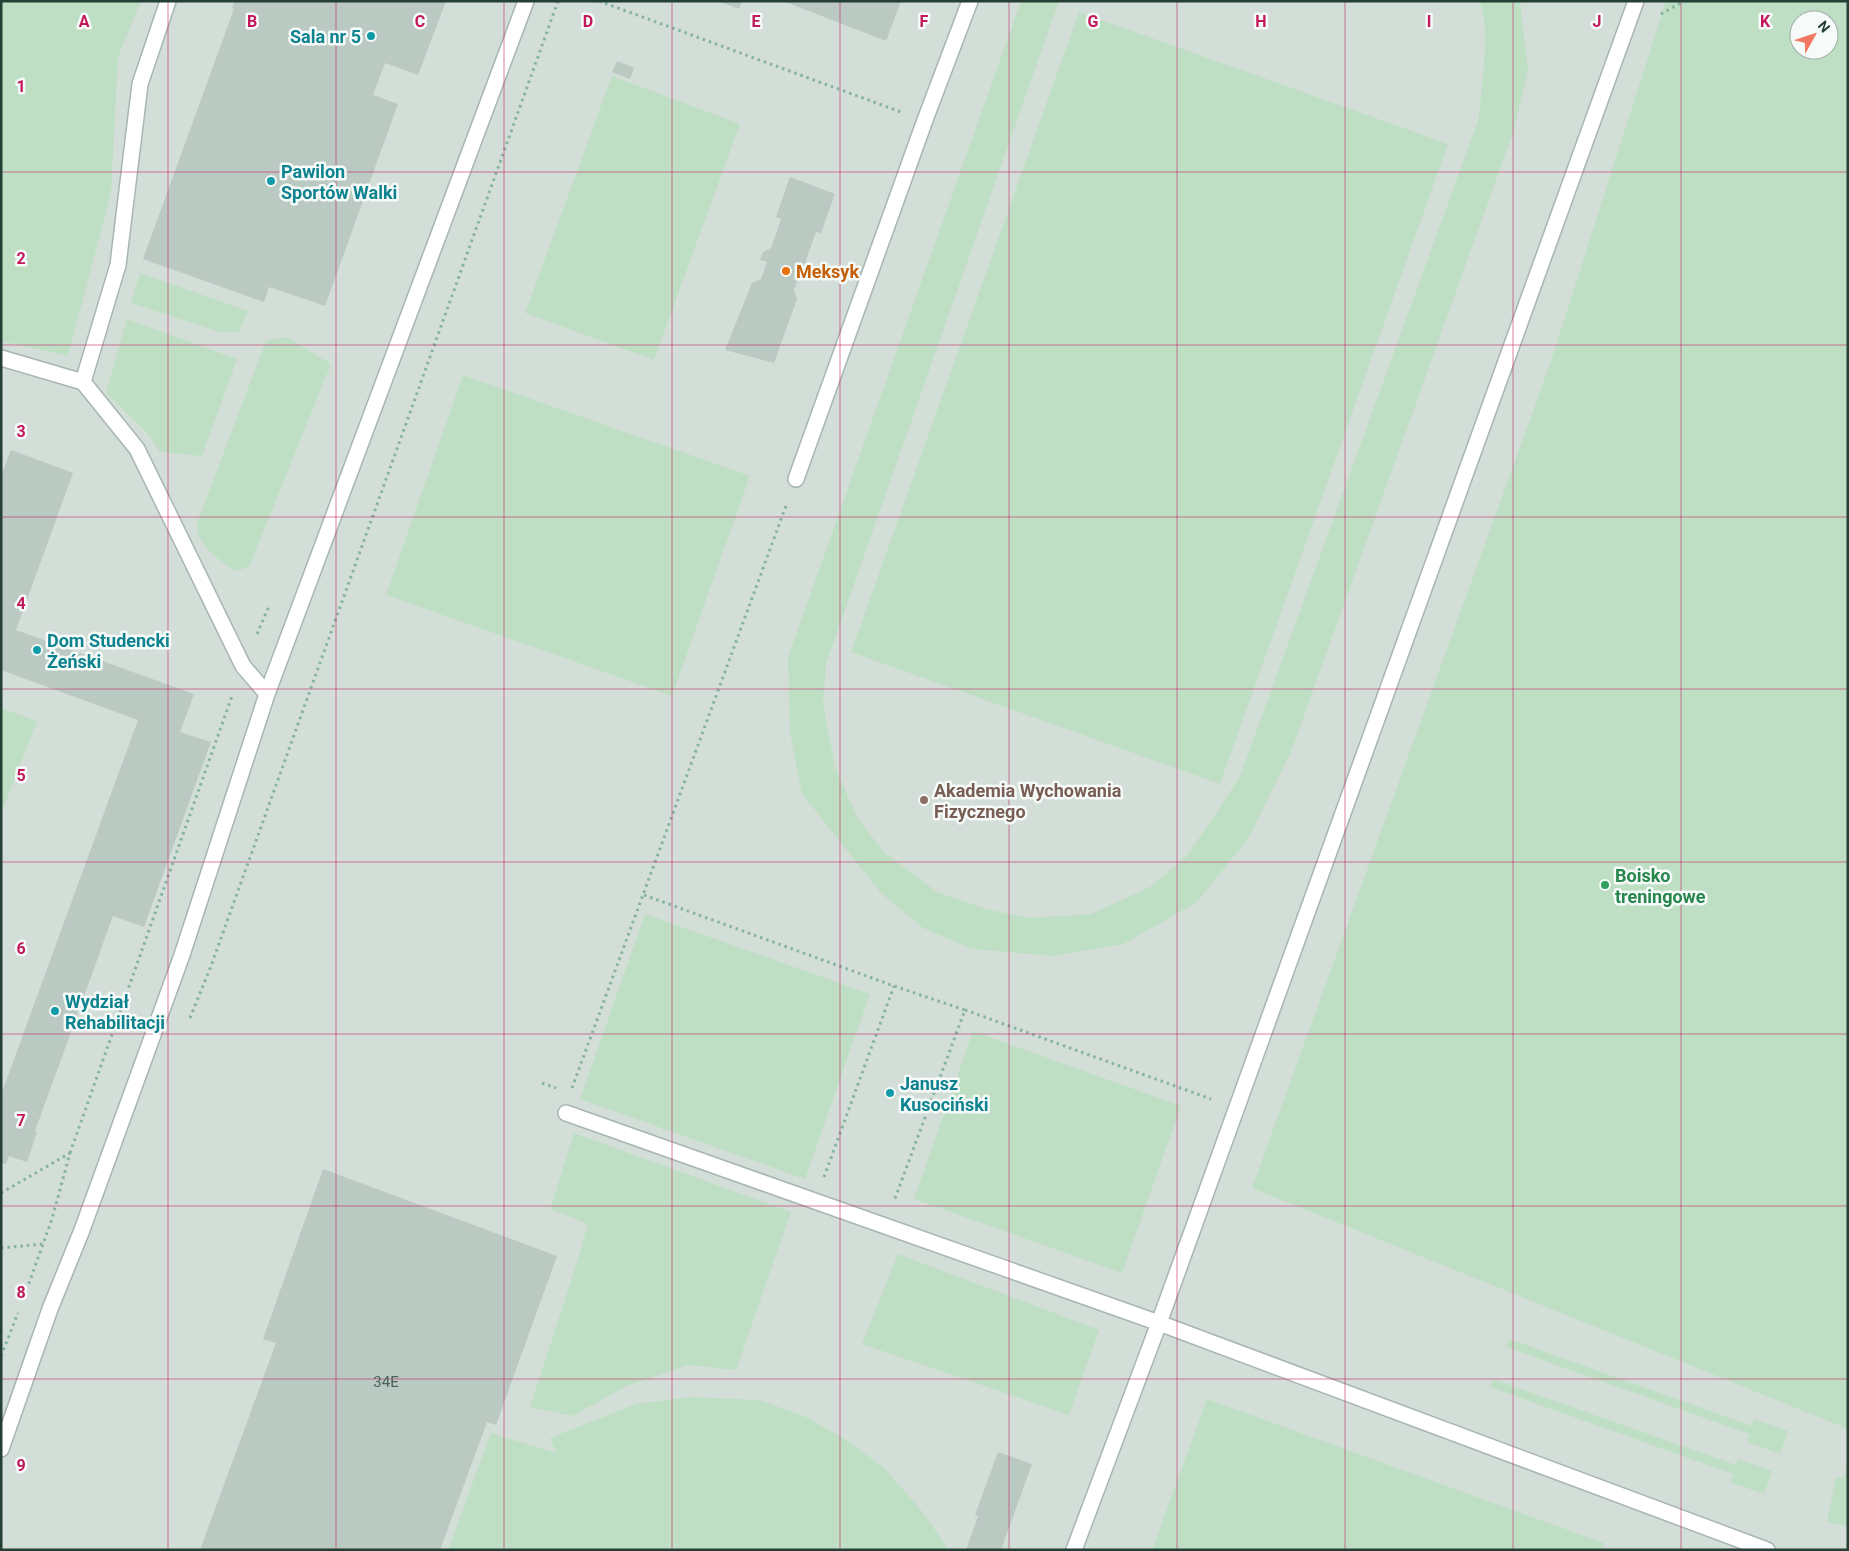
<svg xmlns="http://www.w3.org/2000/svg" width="1849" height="1551" viewBox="0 0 1849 1551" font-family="Roboto,sans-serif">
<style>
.built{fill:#d3ded8;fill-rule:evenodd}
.green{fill:#bfdfc4;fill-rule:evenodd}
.building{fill:#bac9c2}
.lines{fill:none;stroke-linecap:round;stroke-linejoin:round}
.street-casing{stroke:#a7b6b0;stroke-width:18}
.path{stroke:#86b2a0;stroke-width:3;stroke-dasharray:2.5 4;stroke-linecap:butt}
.street{stroke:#fff;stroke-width:15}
.grid{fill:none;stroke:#c2185b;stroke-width:1;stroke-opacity:0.55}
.culture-dot{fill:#0f9aa8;stroke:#f6faf8;stroke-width:2}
.food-dot{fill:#e8710a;stroke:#f6faf8;stroke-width:2}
.education-dot{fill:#8d6e63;stroke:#f6faf8;stroke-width:2}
.leisure-dot{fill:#2e9e5b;stroke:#f6faf8;stroke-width:2}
.labels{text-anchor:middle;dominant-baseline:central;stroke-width:5;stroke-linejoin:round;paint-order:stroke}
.number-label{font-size:15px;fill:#4a6259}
.culture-label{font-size:18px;font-weight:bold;fill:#0d838f;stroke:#f6faf8;text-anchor:start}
.food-label{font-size:18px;font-weight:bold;fill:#c56008;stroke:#f6faf8;text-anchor:start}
.education-label{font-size:18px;font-weight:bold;fill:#785e54;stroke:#f6faf8;text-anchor:start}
.leisure-label{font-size:18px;font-weight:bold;fill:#27864d;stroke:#f6faf8;text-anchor:start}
.grid-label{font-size:16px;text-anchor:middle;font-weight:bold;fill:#c2185b;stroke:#f6faf8;stroke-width:5;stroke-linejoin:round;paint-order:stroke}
</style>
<rect width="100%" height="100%" fill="#e5eee9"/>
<path class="built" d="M1 1H1848V1550H1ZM1799 20H1829V50H1799Z"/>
<path class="green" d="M1 1H141L118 57 111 193 68 356 1 341Z
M1021 1H1059L826 664 823 704 835 767 858 819 885 853 937 892 986 909 1029 918 1091 914 1150 887 1185 858 1217 812 1240 776 1479 118C1481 91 1491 23 1479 1H1520L1528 70 1514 130 1291 752 1248 839 1196 903 1123 944 1054 956 972 949 923 928 881 893 802 794 790 732 788 657Z
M1666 1H1848V1429L1252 1188 1550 364ZM1799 20H1829V50H1799Z
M1079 12 1448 144 1220 784 851 652Z
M612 76 740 124 654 360 525 313Z
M140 273 248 311 239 332H219L131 303Z
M127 319 237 359 202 456 160 452 148 434 106 393Z
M287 337 331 364 249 567 236 571C224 564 203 549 199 535 197 532 198 527 197 523L266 341Z
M463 375 750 476 672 696 386 595Z
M1 708 37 721 1 814Z
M645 914 870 994 805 1179 580 1099Z
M973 1031 1181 1106 1122 1273 914 1199Z
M574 1133 791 1212 736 1370 688 1365 627 1386 572 1416 530 1407 577 1262 588 1224 550 1209Z
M898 1254 1099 1330 1069 1415 862 1344Z
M1509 1339 1752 1426 1754 1419 1788 1431 1780 1454 1747 1442 1749 1434 1506 1347Z
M1493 1379 1736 1465 1738 1459 1772 1471 1764 1494 1730 1482 1733 1474 1490 1387Z
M690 1397 759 1400 806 1417 845 1439 883 1467 921 1510 949 1550H448L491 1433 556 1453 550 1438 636 1404Z
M1207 1399 1604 1543 1602 1550H1152Z
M1848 1461V1526L1827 1522 1836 1477 1844 1479Z"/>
<path class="building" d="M235 1H446L418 75 385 63 373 95 398 104 325 306 269 287 264 302 143 259 234 9 232 8Z
M718 1H742L739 9Z
M783 1H901L886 41Z
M617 61 634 68 630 79 612 72Z
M790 177 835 194 821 233 816 232 806 260 809 268 806 276 800 274 794 290 797 299 774 363 725 350 752 283 761 279 767 262 760 260 763 252 771 248 781 219 776 217Z
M11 450 73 473 16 630 194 694 180 732 211 742 144 927 113 916 35 1131 37 1132 27 1162 9 1156 6 1164 1 1163V1095L138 720 1 670V476Z
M323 1169 557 1256 496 1425 487 1422 440 1550H200L276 1343 263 1339Z
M998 1452 1032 1464 1001 1550H966L978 1516 975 1515Z"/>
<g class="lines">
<defs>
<path id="street" d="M1 358 83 382 137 449 243 666 267 694 182 955 82 1230 50 1309 1 1449
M83 382 118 265 140 84 168 1
M796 479 925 120 970 1
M267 694 526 1
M566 1113 1159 1323 1767 1550
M1074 1550 1159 1323 1636 1"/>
</defs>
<use href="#street" class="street-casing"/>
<path class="path" d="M599 1 901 112
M1661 14 1684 1
M257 634 269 606
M644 895 894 986 965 1010 894 1201
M965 1010 1211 1099
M190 1018 211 966 558 1
M542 1083 556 1088
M572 1088 787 503
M70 1153 232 696
M824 1177 894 986
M1 1193 70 1153 52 1219 28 1286
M1 1248 43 1244
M1 1356 18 1313"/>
<use href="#street" class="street"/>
</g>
<path class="grid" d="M168 1V1550M336 1V1550M504 1V1550M672 1V1550M840 1V1550M1009 1V1550M1177 1V1550M1345 1V1550M1513 1V1550M1681 1V1550M1 172H1848M1 345H1848M1 517H1848M1 689H1848M1 862H1848M1 1034H1848M1 1206H1848M1 1379H1848"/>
<g class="culture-dot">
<circle cx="371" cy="36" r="5"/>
<circle cx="271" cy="181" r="5"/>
<circle cx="37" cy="650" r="5"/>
<circle cx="55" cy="1011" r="5"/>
<circle cx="890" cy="1093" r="5"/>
</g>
<circle class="food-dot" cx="786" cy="271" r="5"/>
<circle class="education-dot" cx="924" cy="800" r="5"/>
<circle class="leisure-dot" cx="1605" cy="885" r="5"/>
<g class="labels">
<g class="number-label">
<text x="386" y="1382">34E</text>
</g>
<g class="culture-label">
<text x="361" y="36" text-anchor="end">Sala nr 5</text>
<text x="281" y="171">Pawilon<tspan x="281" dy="21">Sportów Walki</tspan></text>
<text x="47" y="640">Dom Studencki<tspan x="47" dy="21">Żeński</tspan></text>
<text x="65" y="1001">Wydział<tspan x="65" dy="21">Rehabilitacji</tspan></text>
<text x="900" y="1083">Janusz<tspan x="900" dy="21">Kusociński</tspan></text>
</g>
<g class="food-label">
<text x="796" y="271">Meksyk</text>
</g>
<g class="education-label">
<text x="934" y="790">Akademia Wychowania<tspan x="934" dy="21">Fizycznego</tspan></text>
</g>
<g class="leisure-label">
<text x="1615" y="875">Boisko<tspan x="1615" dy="21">treningowe</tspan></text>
</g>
</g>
<g class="grid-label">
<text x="84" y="27">A</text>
<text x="252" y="27">B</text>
<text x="420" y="27">C</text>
<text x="588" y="27">D</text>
<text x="756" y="27">E</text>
<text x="924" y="27">F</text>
<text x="1093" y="27">G</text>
<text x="1261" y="27">H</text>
<text x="1429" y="27">I</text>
<text x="1597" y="27">J</text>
<text x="1765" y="27">K</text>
<text x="21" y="92">1</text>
<text x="21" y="264">2</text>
<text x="21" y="437">3</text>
<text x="21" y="609">4</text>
<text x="21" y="781">5</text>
<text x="21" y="954">6</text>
<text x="21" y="1126">7</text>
<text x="21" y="1298">8</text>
<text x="21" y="1471">9</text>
</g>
<rect width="1849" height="1551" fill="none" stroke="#244036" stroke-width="5"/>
<g transform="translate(1814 35) rotate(50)"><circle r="24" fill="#f6faf8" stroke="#a2b0aa"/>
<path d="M0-4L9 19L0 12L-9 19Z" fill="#f17760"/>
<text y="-8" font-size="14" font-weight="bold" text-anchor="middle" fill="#244036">N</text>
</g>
</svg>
